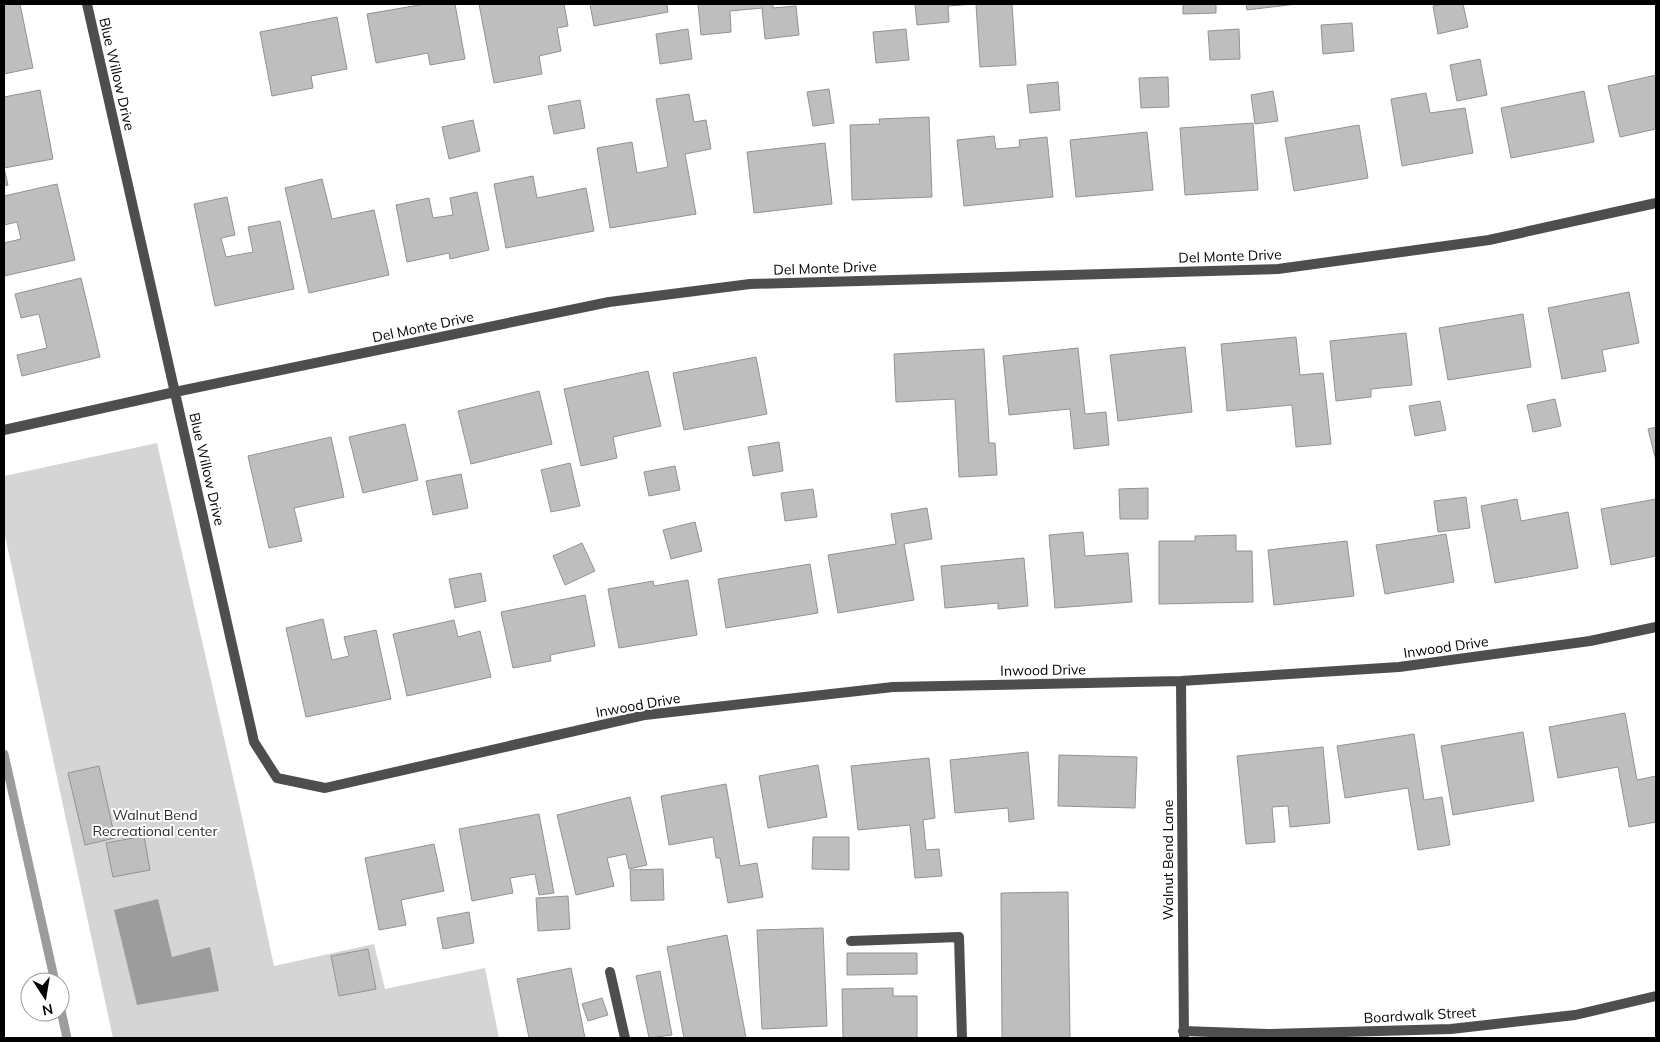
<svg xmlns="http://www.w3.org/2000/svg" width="1660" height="1042" viewBox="0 0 1660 1042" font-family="Mulish,sans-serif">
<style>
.green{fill:#d5d5d5}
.water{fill:#9c9c9c}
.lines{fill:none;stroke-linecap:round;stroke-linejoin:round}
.stream{stroke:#9c9c9c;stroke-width:9}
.building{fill:#bebebe;stroke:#929292}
.lane{stroke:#4e4e4e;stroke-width:10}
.street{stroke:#4e4e4e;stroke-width:10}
.labels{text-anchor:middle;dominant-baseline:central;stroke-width:4;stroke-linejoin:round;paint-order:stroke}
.street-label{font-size:14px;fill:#000;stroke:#fff}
.park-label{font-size:14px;fill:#2c2c2c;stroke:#fff}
</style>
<rect width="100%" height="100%" fill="#fff"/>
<path class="green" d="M157 443 240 808 274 966 374 944 385 989 485 968 499 1038H113L4 531V476Z"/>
<path class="water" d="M158 899 172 957 210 947 219 991 137 1005 114 910Z"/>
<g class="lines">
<path class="stream" d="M4 754 55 982
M60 1006 67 1038"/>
</g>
<path class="building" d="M4 4H20L33 68 4 74Z
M425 4H455L465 59 430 65 428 53 376 63 367 14Z
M479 4H564L568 26 557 28 561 51 539 56 542 74 494 83Z
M590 4H667L668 12 594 26Z
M698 4H773V8L796 6 799 35 765 39 762 8 730 11 731 32 701 35Z
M915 4H974L948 6 949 22 917 25Z
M976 4H1012L1016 65 980 67Z
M1183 4H1216V13L1183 14Z
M1246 4H1297L1247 10Z
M1445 4H1463L1468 27 1438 34 1433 6Z
M337 17 347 69 311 76 313 88 272 96 260 32Z
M1352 23 1354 51 1323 54 1321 25Z
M688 29 692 59 660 64 656 34Z
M906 29 909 60 876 63 873 32Z
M1239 29 1240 59 1210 60 1208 31Z
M1480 59 1487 95 1457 101 1450 65Z
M1656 75V129L1620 137 1608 86Z
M1168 77 1169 107 1141 108 1139 78Z
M1058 82 1060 110 1030 113 1027 85Z
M829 89 834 123 813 126 807 92Z
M40 90 53 159 4 168 8 185 4 186V97Z
M1273 91 1278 121 1255 124 1251 95Z
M1584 91 1594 142 1511 158 1501 108Z
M1426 93 1430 113 1465 108 1473 153 1402 166 1391 99Z
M689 94 694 122 706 120 711 149 685 154 696 214 610 228 597 148 632 142 637 173 668 167 656 99Z
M580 100 585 128 554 134 548 106Z
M929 117 932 197 852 200 850 125 880 124 879 119Z
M473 120 480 151 449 159 442 127Z
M1253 123 1258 190 1185 195 1180 128Z
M1359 125 1368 178 1294 191 1285 138Z
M1147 132 1153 190 1076 197 1070 140Z
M994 136 996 149 1020 147 1019 140 1047 137 1053 197 964 206 957 140Z
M825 143 832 204 754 213 747 152Z
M533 176 537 198 586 188 594 231 506 248 494 184Z
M322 179 332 219 374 210 389 275 309 293 285 188Z
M57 184 75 260 4 276V243L21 239 17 222 4 225V196Z
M477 192 489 250 450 259 449 253 407 262 396 205 429 198 433 218 453 215 450 198Z
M227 197 235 235 221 238 226 257 253 252 248 227 280 221 294 289 215 306 194 204Z
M81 278 100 357 22 376 17 355 47 348 39 314 21 318 15 294Z
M1629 292 1639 343 1602 350 1606 371 1562 379 1548 308Z
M1523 314 1531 367 1448 380 1439 328Z
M1406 333 1412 385 1371 389V397L1336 401 1330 341Z
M1296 337 1300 375 1323 373 1331 444 1296 447 1292 405 1227 411 1221 344Z
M1185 347 1192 412 1118 421 1110 355Z
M1078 348 1085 414 1106 412 1109 445 1074 449 1070 409 1009 415 1003 356Z
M984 349 989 443H995L997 475 959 477 955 399 896 402 894 354Z
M756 357 767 414 684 430 673 373Z
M648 371 661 426 613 437 617 458 581 466 564 389Z
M539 391 552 444 471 464 458 411Z
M1555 399 1561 426 1533 432 1527 405Z
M1440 401 1446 430 1415 436 1409 406Z
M405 424 418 480 363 493 349 437Z
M1656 427V461L1648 429Z
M331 437 344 497 294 508 302 541 269 548 248 456Z
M779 442 783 471 753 476 748 447Z
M570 463 580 506 551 512 541 470Z
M675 466 680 490 649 496 644 472Z
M461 474 468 508 433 515 426 481Z
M1148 488V519H1120L1119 489Z
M813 489 817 517 785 521 781 493Z
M1466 497 1470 528 1438 532 1434 501Z
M1517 499 1521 521 1568 512 1578 568 1495 583 1481 506Z
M1656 499V556L1611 565 1601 509Z
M927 508 932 539 904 544 914 600 838 613 828 555 896 544 891 514Z
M695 522 702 551 671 559 663 530Z
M1083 532 1085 556 1128 553 1132 602 1055 608 1049 535Z
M1446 534 1454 582 1385 594 1376 545Z
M1236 535V551H1252L1253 602 1159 604V541H1195V536Z
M1347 541 1354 596 1274 605 1268 550Z
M582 543 595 571 565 585 553 556Z
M1024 558 1028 606 998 609V603L945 608 941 566Z
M810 564 818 613 726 628 718 579Z
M481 573 486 601 455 608 449 579Z
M688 580 697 635 619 648 608 589 653 581 654 586Z
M585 595 595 646 550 655 551 661 513 668 501 612Z
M323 619 332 660 349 656 344 637 376 630 391 699 306 717 286 628Z
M454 620 458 637 480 631 491 677 407 696 393 634Z
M1625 713 1637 780 1656 776V822L1629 827 1618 767 1558 778 1549 727Z
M1523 732 1534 801 1453 815 1441 746Z
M1414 734 1424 800 1442 797 1450 845 1418 850 1408 788 1345 798 1337 746Z
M1323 747 1330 823 1290 827 1288 806 1272 807 1275 842 1246 844 1237 756Z
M1028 752 1034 819 1009 822 1008 808 955 813 950 760Z
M1059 755 1137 757 1135 808 1058 806Z
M929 758 935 818 923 820 926 850 939 849 942 876 915 878 910 825 858 830 851 766Z
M818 765 827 817 768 828 759 776Z
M99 766 115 838 85 845 68 773Z
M726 784 740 866 757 863 763 897 728 903 720 858H716L713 837 669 845 661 796Z
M630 797 647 865 629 869 626 854 607 858 614 886 576 895 557 815Z
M539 814 554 893 539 895 535 874 510 878 513 893 472 901 459 829Z
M144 836 150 870 113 877 106 843Z
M813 837H849V870L812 869Z
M434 844 444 891 401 900 406 925 379 930 365 858Z
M663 869 664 900 631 901 630 870Z
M1068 892 1070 1038H1002L1001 893Z
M568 896 570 929 538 931 536 898Z
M469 912 474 943 443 949 437 918Z
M823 928 827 1026 762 1029 757 930Z
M727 935 746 1038H684L667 947Z
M368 949 376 989 339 996 331 956Z
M847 953H917V974L847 975Z
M571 968 585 1038H529L517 979Z
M660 971 672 1035 649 1038 636 976Z
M893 988V996H917V1038H843L842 989Z
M602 998 608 1015 588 1021 582 1004Z"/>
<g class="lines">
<path class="lane" d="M851 941 959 937 962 1038
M610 972 625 1038"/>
<path class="street" d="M87 4 254 742 277 778 325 788 645 715 893 687 1181 681 1399 667 1590 641 1656 627
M4 430 175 392 609 302 750 284 1278 269 1489 240 1656 203
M1181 681 1184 1038
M1183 1031 1268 1034 1451 1029 1575 1015 1656 996"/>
</g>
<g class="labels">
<g class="street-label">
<text transform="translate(117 74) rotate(77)">Blue Willow Drive</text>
<text transform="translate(1230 256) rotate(-2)">Del Monte Drive</text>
<text transform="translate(825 268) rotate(-2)">Del Monte Drive</text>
<text transform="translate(423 327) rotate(-12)">Del Monte Drive</text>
<text transform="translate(207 469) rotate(77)">Blue Willow Drive</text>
<text transform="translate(1446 647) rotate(-8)">Inwood Drive</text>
<text transform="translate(1043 670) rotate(-1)">Inwood Drive</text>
<text transform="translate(638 705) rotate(-10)">Inwood Drive</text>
<text transform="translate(1168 860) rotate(-90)">Walnut Bend Lane</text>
<text transform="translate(1420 1015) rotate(-3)">Boardwalk Street</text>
</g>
<g class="park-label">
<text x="155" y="815">Walnut Bend<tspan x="155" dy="16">Recreational center</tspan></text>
</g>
</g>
<rect width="1660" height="1042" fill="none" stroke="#000000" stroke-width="10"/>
<g transform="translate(45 997) rotate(168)"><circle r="24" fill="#ffffff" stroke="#999999"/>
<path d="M0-4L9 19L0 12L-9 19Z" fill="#000000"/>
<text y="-8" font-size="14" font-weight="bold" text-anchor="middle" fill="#000000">N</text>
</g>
</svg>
